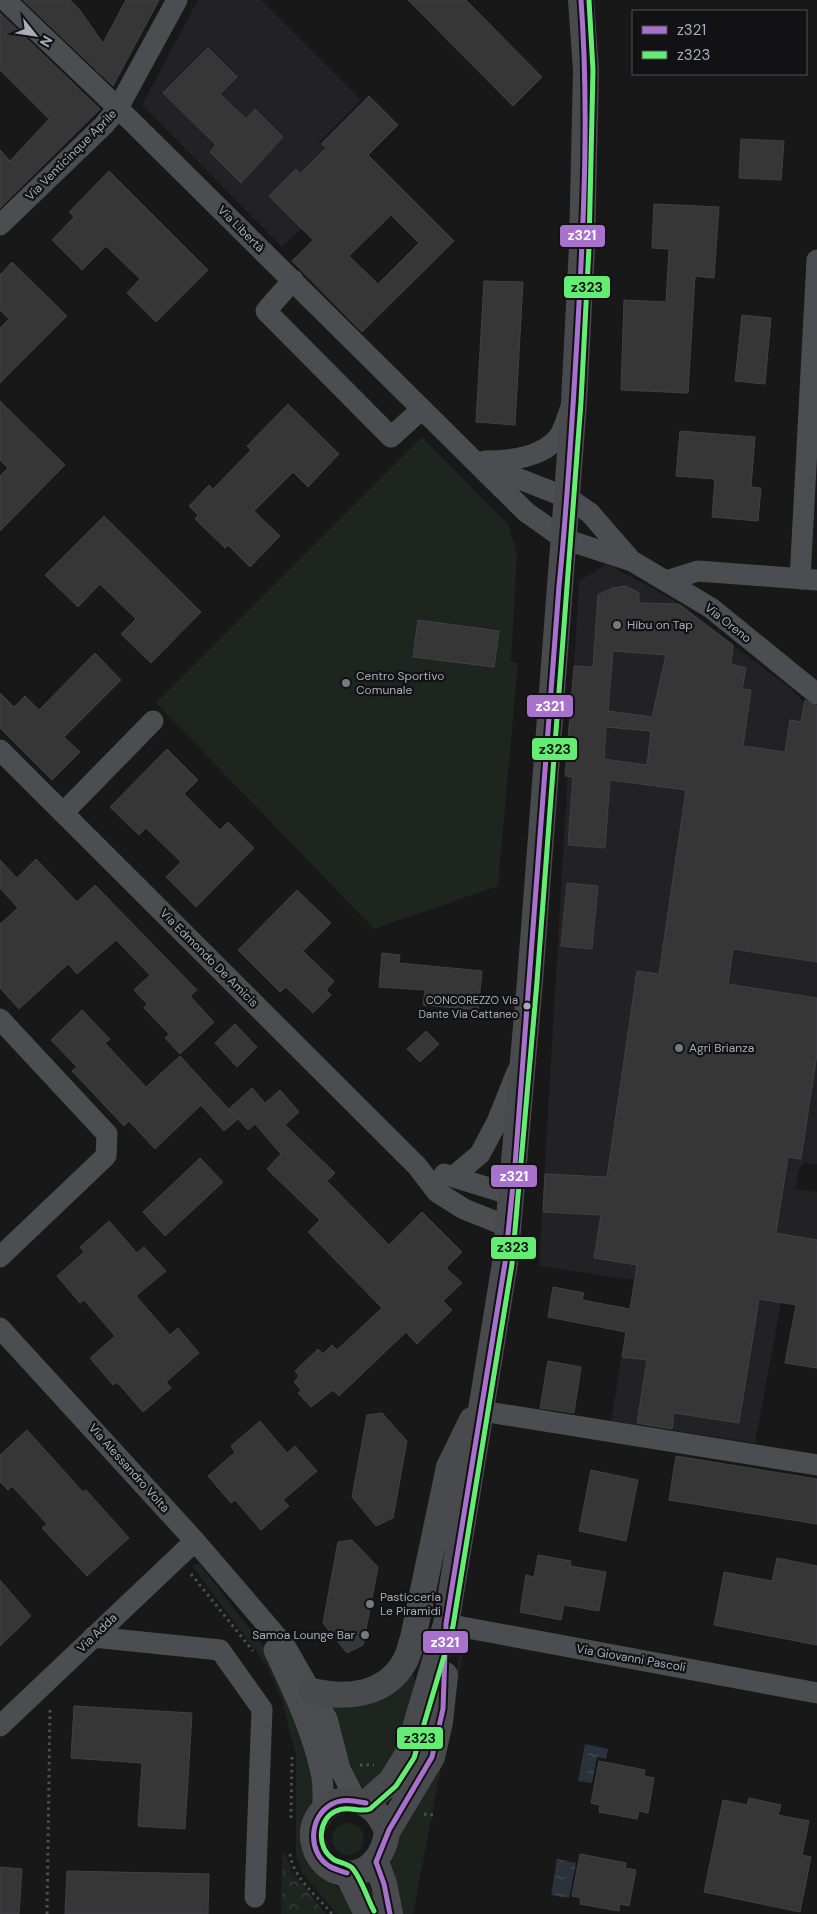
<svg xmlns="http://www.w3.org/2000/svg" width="817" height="1914" viewBox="0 0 817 1914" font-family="'DM Sans',sans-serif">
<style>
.built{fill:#222224}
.grass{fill:#1e251f}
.forest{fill:url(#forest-crowns)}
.water{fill:url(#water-ripples)}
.building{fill:#363637;stroke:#404144;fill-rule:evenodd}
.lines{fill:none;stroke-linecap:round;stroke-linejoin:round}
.path{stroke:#4e4f53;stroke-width:3;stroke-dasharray:2.5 4;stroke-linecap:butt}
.minor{stroke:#4c4d51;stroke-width:21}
.major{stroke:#494a4d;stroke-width:26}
.bus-1-casing{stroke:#121214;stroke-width:9}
.bus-2-casing{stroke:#121214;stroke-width:9}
.bus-1{stroke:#a872cc;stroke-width:5}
.bus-2{stroke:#63ee73;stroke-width:5}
.poi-dot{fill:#767981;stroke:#121214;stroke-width:2}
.bus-dot{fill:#a9adb9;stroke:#121214;stroke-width:2}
.labels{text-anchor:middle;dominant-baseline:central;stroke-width:4.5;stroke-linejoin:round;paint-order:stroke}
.bus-label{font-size:11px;fill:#a9adb9;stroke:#121214;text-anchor:end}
.street-label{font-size:12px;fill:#a9adb9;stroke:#121214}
.poi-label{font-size:12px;fill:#a9adb9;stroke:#121214;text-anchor:start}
.line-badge{stroke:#121214;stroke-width:2}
.badge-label{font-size:14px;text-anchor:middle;font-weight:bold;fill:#fff}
.pale-badge-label{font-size:14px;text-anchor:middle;font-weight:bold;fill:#111}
</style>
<defs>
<pattern id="forest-crowns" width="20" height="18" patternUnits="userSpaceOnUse" patternTransform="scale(1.25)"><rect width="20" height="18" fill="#1e251f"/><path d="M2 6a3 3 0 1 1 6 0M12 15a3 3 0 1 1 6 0" fill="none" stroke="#3c423d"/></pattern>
<pattern id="water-ripples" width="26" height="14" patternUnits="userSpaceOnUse" patternTransform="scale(1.25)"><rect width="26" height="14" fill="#2a323b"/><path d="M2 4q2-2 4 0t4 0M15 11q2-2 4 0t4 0" fill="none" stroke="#464d55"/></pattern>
</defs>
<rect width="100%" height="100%" fill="#181818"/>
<path class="built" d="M198 0H261L361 100 318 143 354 178 282 247 142 105Z
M607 564 672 599 791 689 817 716V1164L804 1163 798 1171 796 1189 817 1192V1308L781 1303 755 1443 611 1421 634 1280 539 1266 579 581Z"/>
<path class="grass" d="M422 437 508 524 517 555 511 662 518 663 498 886 374 929 156 703Z
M195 1564H199L264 1647 313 1767 316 1795 300 1832 304 1856 313 1871 340 1889 356 1914H337L303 1874 296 1857V1756L282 1700 267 1666 193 1567Z
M461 1648H464L413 1914H400L390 1867 397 1840 451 1702Z
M412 1672 415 1680 414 1689 398 1757 364 1789 354 1778 330 1708Z
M332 1839a16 16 0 1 1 32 0a16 16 0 1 1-32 0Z"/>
<path class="forest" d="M282 1853H285L291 1871 326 1914H281Z"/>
<path class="water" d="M585 1744 608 1749 606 1759 597 1757 592 1783 578 1781Z
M557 1859 576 1863 569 1898 551 1895Z"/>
<path class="building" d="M23 0H70L79 9 103 43 126 0H159L113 86Z
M408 0H466L542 77 513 106Z
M0 13 100 109 0 208V150L10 161 49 119 0 70Z
M208 48 237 77 220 94 246 119 255 109 283 137 241 183 210 152 216 145 163 93Z
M369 96 398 125 368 155 454 241 362 332 292 261 313 240 269 196 296 169 300 174 326 148 321 144ZM391 215 419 243 378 284 349 256Z
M741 139 784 141 781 180 739 178Z
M109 171 208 270 156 322 127 293 140 279 106 246 82 270 52 240 74 217 69 212Z
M654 204 719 207 714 278 695 276 688 393 621 390 624 300 666 302 669 249 652 248Z
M12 262 67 316 0 383V328L9 319 0 310V275Z
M484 281 523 282 515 425 476 422Z
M742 315 771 318 765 384 735 381Z
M0 401 65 465 0 531V476L8 468 0 460Z
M288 404 339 454 308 487 293 472 254 511 280 536 250 567 228 545 225 548 195 519 198 515 189 506 209 485 213 489 251 450 247 446Z
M680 431 755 437 751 487 761 488 758 521 712 517 715 479 676 476Z
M104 516 201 612 151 663 121 634 136 619 100 584 78 607 45 575Z
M626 586 639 593V603L679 604 733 645 731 664 746 668 742 689 751 690 743 746 785 752 790 720 801 722 805 700 817 706V962L733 949 728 984 817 998V1054L801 1159 788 1157 776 1233 817 1240V1368L785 1363 796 1305 759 1299 739 1423 674 1413 672 1429 637 1423 647 1360 622 1357 626 1332 548 1317 553 1287 584 1293 582 1300 630 1309 637 1265 594 1258 601 1215 543 1212 545 1174 607 1177 637 971 659 974 686 790 610 780 605 848 568 845 573 777 565 776 574 666 593 667 598 595 612 588ZM613 651 666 655 652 717 608 711ZM606 727 651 731 647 765 604 759Z
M418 620 499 631 494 667 413 657Z
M95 653 121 680 64 737 80 752 52 780 0 728V693L14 707 25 696 39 710Z
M167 749 198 780 184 794 220 830 228 822 254 848 196 907 166 877 181 862 146 828 139 835 110 807Z
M36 859 77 902 95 885 197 990 190 996 214 1022 180 1054 165 1038 169 1034 144 1008 147 1004 134 990 150 975 116 940 77 974 68 964 19 1009 0 988V924L18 908 0 888V860L17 878Z
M567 883 598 886 592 949 561 946Z
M297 890 331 923 303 951 334 981 326 990 331 995 313 1013 286 987 280 992 238 950Z
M382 953 400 955 399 963 482 971 478 1010 423 1005 425 990 379 987Z
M82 1010 110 1039 105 1043 146 1087 180 1056 238 1119 224 1131 201 1105 155 1149 129 1121 124 1126 72 1071 77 1067 51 1040Z
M235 1024 257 1047 237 1067 215 1043Z
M426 1031 439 1044 420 1062 407 1049Z
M252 1088 265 1103 280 1090 299 1112 285 1125 335 1173 327 1181 389 1245 422 1212 462 1252 446 1268 462 1283 443 1301 452 1310 417 1344 406 1332 339 1396 333 1390 311 1407 298 1393 301 1390 294 1382 299 1376 295 1371 318 1349 323 1354 332 1345 337 1350 382 1308 308 1232 320 1220 267 1169 281 1154 255 1124 248 1130 229 1109Z
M200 1158 223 1182 165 1236 143 1212Z
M109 1221 137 1253 144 1247 166 1271 136 1296 170 1335 178 1328 199 1353 166 1382 171 1388 143 1412 117 1382 113 1385 90 1358 115 1336 84 1300 80 1303 57 1276 84 1252 80 1247Z
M548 1361 581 1367 574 1413 540 1408Z
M382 1413 407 1441 393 1518 376 1526 352 1497 367 1415Z
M260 1421 287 1453 295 1446 317 1471 283 1500 289 1506 261 1530 235 1500 231 1503 208 1476 235 1452 231 1446Z
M27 1430 83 1492 86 1490 129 1538 87 1576 42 1528 47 1524 12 1486 8 1490 0 1482V1455Z
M676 1456 817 1479V1524L669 1500Z
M591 1470 638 1480 626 1541 579 1531Z
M352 1540 378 1567 363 1645 347 1653 323 1623 338 1542Z
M538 1555 571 1561 570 1566 606 1572 599 1611 564 1605 561 1620 520 1612 526 1575 534 1577Z
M777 1558 817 1566V1645L714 1625 724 1572 772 1581Z
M0 1580 31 1616 0 1646Z
M74 1706 192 1713 185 1829 138 1826 142 1763 71 1758Z
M599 1761 645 1770 644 1776 654 1778 648 1813 639 1811 637 1819 599 1812 600 1805 591 1803Z
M749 1798 781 1805 778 1815 809 1821 802 1855 811 1857 800 1912 704 1892 723 1800 747 1805Z
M580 1854 626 1863 625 1868 636 1870 629 1906 620 1904 619 1911 580 1904 581 1898 572 1896Z
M0 1867 22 1869 19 1914H0Z
M67 1871 209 1874 208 1914H65Z"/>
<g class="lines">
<path class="path" d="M191 1574 253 1651
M360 1765H374
M424 1814 434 1815
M291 1818 292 1754
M290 1854C294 1880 317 1895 332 1914
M47 1914 50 1709"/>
<path class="minor" d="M5 0 118 108 526 512 564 539 632 561 711 608 817 694
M0 225 104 125 118 108 177 0
M293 280 266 311 391 437 422 409
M485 461C509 461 544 458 560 435 564 428 567 418 570 410
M484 465 568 498 590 513 629 558
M800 579 817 260
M666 581 698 571 817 580
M0 750 417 1166 437 1192 464 1209 509 1227
M63 813 153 721
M0 1019 107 1134 106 1156 0 1257
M444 1174 512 1195
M454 1176 480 1154 497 1122 517 1072
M0 1328 195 1541 285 1646 327 1719 340 1769 356 1800
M482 1411 817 1465
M446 1624 817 1693
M93 1637 220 1650 262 1709 255 1897
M274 1650C292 1689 312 1730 321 1772 324 1785 323 1798 323 1811
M0 1726 195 1541"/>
<path class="major" d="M312 1691C346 1699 386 1696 405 1661 409 1654 410 1646 413 1638L449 1467 472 1420
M366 1803 391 1781 407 1755 446 1624 505 1263 530 981 574 402 582 247 586 70 581 0
M387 1832C368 1775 300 1802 315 1848 318 1857 325 1866 334 1870 363 1883 384 1858 387 1832L432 1757 440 1722 445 1675
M376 1862 384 1884 390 1914
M347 1873 367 1914"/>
<defs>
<path id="bus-1" d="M376 1862 389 1830 432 1757 443 1709 446 1624 505 1263 515 1165 559 586C568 498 573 410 578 322 584 215 589 107 581 0
M376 1862 384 1884 390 1914
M347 1873C341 1871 334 1869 329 1866 307 1852 309 1816 332 1804 343 1798 355 1801 366 1803"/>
<path id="bus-2" d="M374 1911C367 1898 362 1880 353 1869 349 1863 338 1863 333 1859 316 1847 318 1819 336 1811 348 1805 359 1813 370 1809L396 1786 414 1758 453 1626 512 1264 537 982 581 402 589 247 593 70 589 0"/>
</defs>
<use href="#bus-1" class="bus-1-casing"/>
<use href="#bus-2" class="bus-2-casing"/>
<use href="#bus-1" class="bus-1"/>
<use href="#bus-2" class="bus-2"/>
</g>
<g class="poi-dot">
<circle cx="617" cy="625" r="5"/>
<circle cx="346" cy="683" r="5"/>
<circle cx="679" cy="1048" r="5"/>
<circle cx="370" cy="1604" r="5"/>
<circle cx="365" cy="1635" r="5"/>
</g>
<circle class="bus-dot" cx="527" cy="1006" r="4.5"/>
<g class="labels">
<g class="bus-label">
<text x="518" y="1000">CONCOREZZO Via<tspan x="518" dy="14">Dante Via Cattaneo</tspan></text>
</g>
<g class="street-label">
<text transform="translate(71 155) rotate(-45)">Via Venticinque Aprile</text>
<text transform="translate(241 229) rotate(45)">Via Libertà</text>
<text transform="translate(728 623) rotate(38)">Via Oreno</text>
<text transform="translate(209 958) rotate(45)">Via Edmondo De Amicis</text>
<text transform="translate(129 1468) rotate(48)">Via Alessandro Volta</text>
<text transform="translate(97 1633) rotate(-44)">Via Adda</text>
<text transform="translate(631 1658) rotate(10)">Via Giovanni Pascoli</text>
</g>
<g class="poi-label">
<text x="627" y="625">Hibu on Tap</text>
<text x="356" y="676">Centro Sportivo<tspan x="356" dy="14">Comunale</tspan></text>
<text x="689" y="1048">Agri Brianza</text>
<text x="380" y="1597">Pasticceria<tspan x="380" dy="14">Le Piramidi</tspan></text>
<text x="355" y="1635" text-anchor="end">Samoa Lounge Bar</text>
</g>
</g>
<g class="line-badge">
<rect x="559" y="224" width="47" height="24" rx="5" fill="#a872cc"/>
<rect x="563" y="275" width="48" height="24" rx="5" fill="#63ee73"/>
<rect x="526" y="694" width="48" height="24" rx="5" fill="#a872cc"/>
<rect x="531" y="737" width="47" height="24" rx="5" fill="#63ee73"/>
<rect x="490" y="1164" width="48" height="24" rx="5" fill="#a872cc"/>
<rect x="490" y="1236" width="47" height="24" rx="5" fill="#63ee73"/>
<rect x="422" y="1630" width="47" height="24" rx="5" fill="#a872cc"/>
<rect x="396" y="1726" width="48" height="24" rx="5" fill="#63ee73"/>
</g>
<g class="badge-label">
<text x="582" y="240">z321</text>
<text x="550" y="711">z321</text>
<text x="514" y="1181">z321</text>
<text x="445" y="1647">z321</text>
</g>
<g class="pale-badge-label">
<text x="587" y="292">z323</text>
<text x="555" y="754">z323</text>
<text x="513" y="1252">z323</text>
<text x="420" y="1743">z323</text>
</g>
<rect x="632" y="10" width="175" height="65" fill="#121214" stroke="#4e5056"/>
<rect x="642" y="26" width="25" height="8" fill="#a872cc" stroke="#4e5056"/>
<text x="677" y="35" font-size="15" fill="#a9adb9">z321</text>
<rect x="642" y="51" width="25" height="8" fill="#63ee73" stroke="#4e5056"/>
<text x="677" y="60" font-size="15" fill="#a9adb9">z323</text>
<g transform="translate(35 35) rotate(120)" stroke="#121214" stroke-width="4" paint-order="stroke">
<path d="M0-4L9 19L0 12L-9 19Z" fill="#a9adb9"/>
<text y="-8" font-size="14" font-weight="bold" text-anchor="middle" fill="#a9adb9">N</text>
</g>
</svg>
